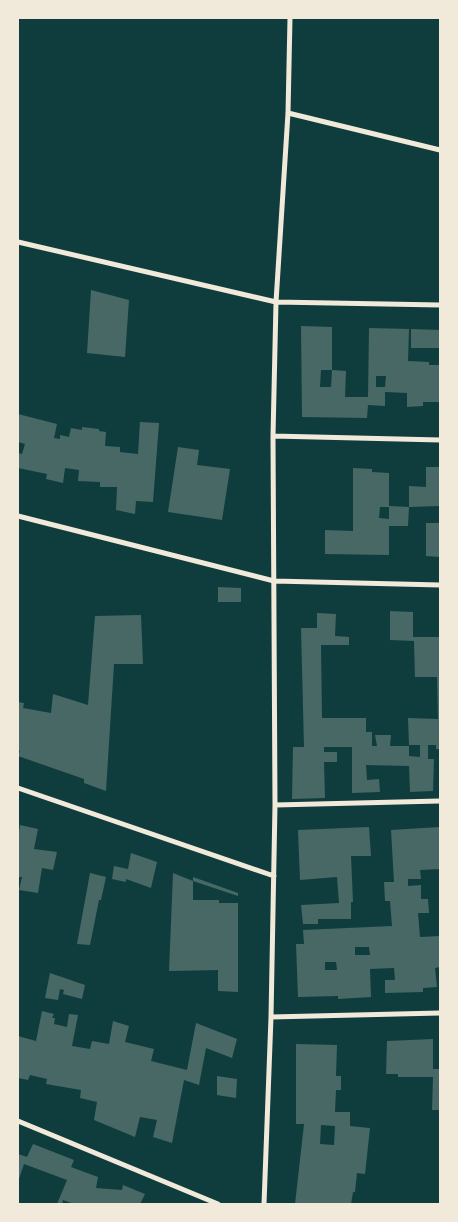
<svg xmlns="http://www.w3.org/2000/svg" width="458" height="1222" viewBox="0 0 458 1222" font-family="'Varela Round',sans-serif">
<style>
.building{fill:#486865;fill-rule:evenodd}
.lines{fill:none;stroke-linecap:round;stroke-linejoin:round}
.minor{stroke:#f1e9da;stroke-width:5}
</style>
<rect width="100%" height="100%" fill="#0f3d3e"/>
<path class="building" d="M91 290 129 300 125 357 87 353Z
M301 326 332 327V370L346 371 345 397H368L369 328 409 329 408 361 429 362V365H440V402H423V406L407 407V393L385 392V406L368 405 367 418 302 417ZM321 370H332L331 387H320ZM376 376H386L385 387H376Z
M411 329 440 330V348H411Z
M18 414 57 424 54 438 60 439V435L69 437 71 428 82 430V427L99 429V431L106 432 105 446 120 447V452L138 454 140 422 159 423 153 502 136 501 135 514 116 510 117 487H100V482L78 481 79 470 65 468 63 483 46 479 47 474 18 468V453L22 454 25 444 18 442Z
M178 447 199 450 197 465 230 469 222 520 168 512Z
M426 467H440V506L409 507V486L426 487Z
M353 468 372 469V472L389 473V507H380L379 518 389 519V506L409 507 408 526H389V555L325 554V530L353 531Z
M426 523H440V557L426 556Z
M218 587 241 588V602H218Z
M390 611 413 612V637H440V749H436V745H428V759H434L433 791 410 792 409 766 366 765 367 780 379 779 380 792 352 793V747H324V752H337V762H324L325 798 292 799 293 747H304L301 628H317V613L336 614 335 636 349 637V645H321L322 718H366V732H372V746H377L375 735H391L390 746H409V756L420 757V745H409L408 718 438 719 437 677H415L414 641 390 640Z
M141 615 143 664H114L106 791 84 783V779L18 756 20 751 18 750V702L24 703 23 708 51 713 53 694 88 705 95 616Z
M20 825 38 829 34 849 57 852 53 870 42 868 38 893 19 890 22 877H18V838Z
M369 827 371 856H351L353 902H351V919H318V924H303L301 905 339 903 337 877 300 880 298 830Z
M440 827V869L420 870 421 879H408V886L421 885V899H428L429 913H418L420 937 440 936V967L435 968 437 987 423 988V992L385 993V980H395L394 968 370 969 371 997 338 999V996L298 997 296 944H304L303 930 392 926 390 901H385L384 882H394L391 830ZM355 947H369L370 955H355ZM325 962H336L337 970H325Z
M131 853 157 862 151 888 126 879V882L112 879 114 866 128 869Z
M90 873 106 877 101 900H99L90 945 77 944Z
M173 873 193 881V900H219V903H238V992L218 991V970L169 971Z
M193 877 238 893V896L193 881Z
M50 973 85 985 82 999 63 994 64 990 60 989 58 1000 45 998Z
M42 1011 54 1014 52 1018H55L54 1024 67 1027 69 1014 78 1015 72 1046 90 1049 92 1041 109 1044 113 1021 129 1026 125 1042 154 1049 151 1061 187 1070 196 1023 237 1039 232 1058 206 1048 199 1085 184 1080 172 1143 153 1137 157 1120 140 1117 135 1137 94 1120 97 1102 80 1098 81 1090 46 1084 47 1079 30 1075 28 1080 18 1078V1036L36 1041Z
M433 1039V1069H440V1110H432L433 1077H398V1074H386L387 1041Z
M296 1044 337 1045 336 1076H341V1090H336L335 1112H350V1126L370 1128 365 1174 357 1173 355 1192H353L351 1204H295L304 1124H296ZM321 1125 335 1126 334 1145 320 1144Z
M217 1076 237 1079 236 1098 217 1095Z
M33 1144 74 1160 71 1167 98 1177 96 1188 122 1190 123 1185 145 1194 140 1204H74L63 1200 62 1204H57L67 1180 24 1164 18 1182V1154L27 1157Z"/>
<g class="lines">
<path class="minor" d="M288 113 440 150
M18 242 276 302 440 305
M273 436 440 440
M18 516 274 581 440 585
M18 788 274 876
M275 805 440 801
M271 1017 440 1013
M18 1121 218 1204
M264 1204 271 1017 275 805 273 436 276 302 288 113 290 18"/>
</g>
<rect width="458" height="1222" fill="none" stroke="#f1e9da" stroke-width="38"/>
</svg>
